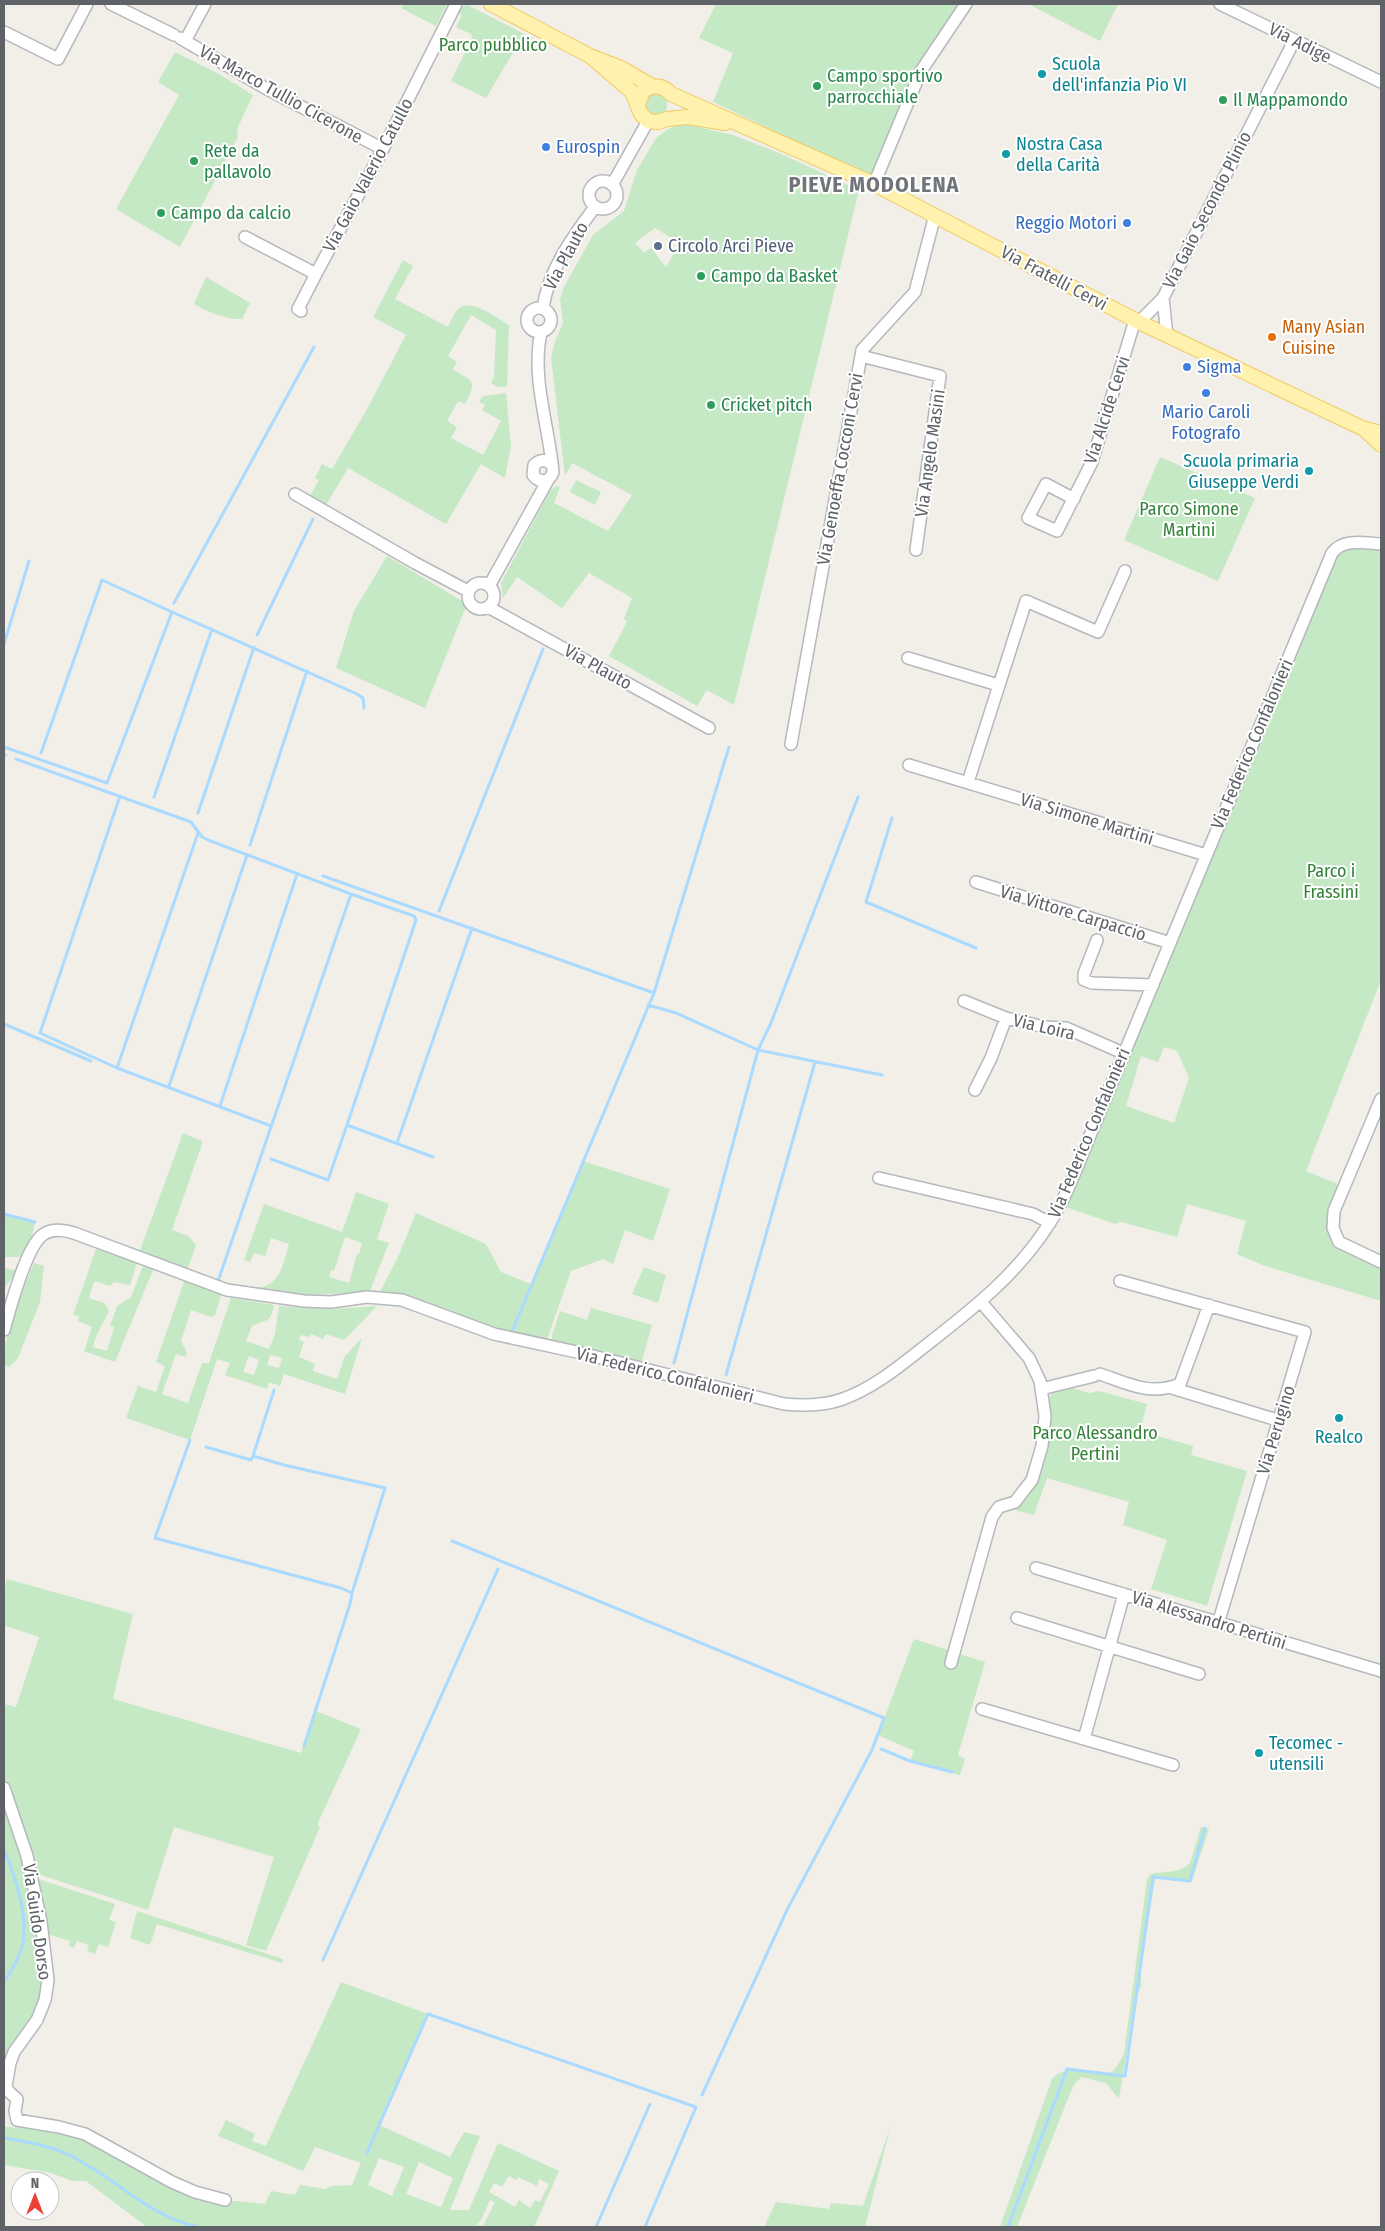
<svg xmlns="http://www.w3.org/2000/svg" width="1385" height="2231" viewBox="0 0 1385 2231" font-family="'Fira Sans Condensed',sans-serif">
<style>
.green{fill:#c5e8c5;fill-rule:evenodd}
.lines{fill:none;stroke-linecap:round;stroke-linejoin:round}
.stream{stroke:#aadaff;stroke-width:3}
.minor-casing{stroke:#b5b8bc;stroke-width:14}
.major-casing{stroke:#f2c960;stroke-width:16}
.minor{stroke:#fff;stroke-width:11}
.major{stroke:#fff2af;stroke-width:14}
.culture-dot{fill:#0f9aa8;stroke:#fff;stroke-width:2}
.leisure-dot{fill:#2e9e5b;stroke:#fff;stroke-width:2}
.shop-dot{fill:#3f7fe0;stroke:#fff;stroke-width:2}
.service-dot{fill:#5c6f8a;stroke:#fff;stroke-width:2}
.food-dot{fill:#e8710a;stroke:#fff;stroke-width:2}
.labels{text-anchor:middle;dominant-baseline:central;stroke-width:4;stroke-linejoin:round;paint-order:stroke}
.street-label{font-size:18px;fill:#5f6368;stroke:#fff}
.park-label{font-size:18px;fill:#348238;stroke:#fff}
.culture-label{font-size:18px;fill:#0d838f;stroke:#fff;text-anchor:start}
.leisure-label{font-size:18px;fill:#27864d;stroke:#fff;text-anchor:start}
.shop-label{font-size:18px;fill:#366cbe;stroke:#fff;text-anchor:start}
.service-label{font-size:18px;fill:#4e5e75;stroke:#fff;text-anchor:start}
.food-label{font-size:18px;fill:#c56008;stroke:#fff;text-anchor:start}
.district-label{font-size:22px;font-weight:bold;letter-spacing:1px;fill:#70757a;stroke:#fff}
</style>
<rect width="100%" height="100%" fill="#f1efe8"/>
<path class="green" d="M403 4H447L436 26 401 8Z
M716 4H966L921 71 876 179 713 102 733 53 699 38Z
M1028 4H1118L1100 41Z
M468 5 524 34 486 98 451 81 472 38 471 34 456 27 462 15 459 13 463 6Z
M175 52 219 74 253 95 237 129 238 137 180 247 116 209 179 95 158 82Z
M645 105a11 11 0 1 1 22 0a11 11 0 1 1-22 0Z
M680 123 733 135 779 153 859 190 734 705 707 690 697 706 609 656 627 622 624 619 632 598 589 573 562 608 517 577 503 598 501 583 550 491 556 486 560 487 554 503 608 531 632 495 572 463 565 476 551 358 555 341 563 323 560 300 564 287 593 235 624 211 637 170 656 138 667 130ZM655 228 680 243 666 267 651 248 644 253 635 243Z
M403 260 413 266 395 299 448 327C451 321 454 311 461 307 474 300 498 319 509 325L507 387H498L491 383 494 377 496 330 471 315 448 356 457 362 453 370C474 381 477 382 465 404L458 401 447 421 457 427 451 438 483 455 501 421 482 410 485 405 479 402 483 396 506 393 511 446 505 478 481 464 446 524 348 468 326 505 310 496 319 480 315 478 322 464 332 469 366 411 406 335 373 317Z
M206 277 250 303 242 319C227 320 207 312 194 304Z
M1160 457 1255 498 1218 581 1124 540Z
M576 480 601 492 595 505 570 492Z
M1381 544V980L1306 1171 1345 1187 1334 1211 1339 1242 1381 1262V1301L1265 1266 1237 1254 1246 1221 1187 1204 1177 1237 1121 1222 1115 1224 1060 1205 1335 549ZM1164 1047 1177 1051 1189 1078 1174 1123 1126 1106 1141 1056 1158 1062Z
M387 556 467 604 425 708 336 668 354 611Z
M183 1133 202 1141V1144L172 1230 188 1236 196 1245 187 1271 139 1253Z
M583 1161 670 1189 653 1241 625 1230 613 1264 603 1259 571 1271 545 1345 377 1298 398 1257 416 1213 486 1244 501 1272 531 1284Z
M356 1192 389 1204 377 1239 389 1243 369 1293 292 1295 257 1290V1288C281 1285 283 1264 289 1244L271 1238 265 1256 254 1253 250 1262 244 1260 264 1204 342 1232ZM345 1237 362 1243 359 1254H357L349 1283 329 1277 331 1270 334 1271Z
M4 1214 35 1222 31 1242 24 1257H4L5 1240Z
M96 1249 137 1263 130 1285 114 1282 110 1286 94 1281 89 1298 104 1303 109 1311C103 1324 96 1333 93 1347L107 1351 114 1327 110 1326 117 1306 131 1297 143 1266 153 1270 115 1362 84 1351 92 1327 78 1321 79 1316 73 1315Z
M34 1263 44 1266 40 1302 18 1358 9 1367 4 1365C4 1330 20 1295 34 1263Z
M644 1267 666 1275 658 1303 632 1294Z
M4 1268 18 1271 4 1288Z
M185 1279 222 1292 215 1315 211 1317 191 1310 181 1341 187 1353 186 1357 176 1354 162 1394 188 1403 202 1363H209L231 1298 274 1305C270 1325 267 1318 252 1326L246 1341 269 1349 275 1334 279 1306 331 1309 377 1306 344 1340 326 1334 323 1339 311 1334 310 1337 301 1335 299 1340 304 1342 299 1357 315 1364 313 1371 337 1379 345 1356 362 1338 345 1394 284 1374 280 1386 269 1382 267 1389 225 1375 230 1363 217 1359 190 1440 126 1418 138 1386 156 1392 165 1366 156 1362ZM270 1355 282 1358 279 1368 267 1365ZM249 1356 259 1360 254 1375 243 1372Z
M591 1308 652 1325 641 1364 557 1343 552 1340V1335L560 1311 587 1320Z
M1071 1388 1090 1393 1099 1391 1147 1404 1140 1431 1193 1446 1191 1455 1247 1471 1207 1606 1151 1589 1167 1540 1123 1525 1129 1502 1047 1478 1034 1515 1014 1510C1039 1494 1049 1456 1050 1428 1050 1417 1047 1404 1051 1394Z
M7 1579 133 1614 113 1699 301 1753 316 1711 361 1729 317 1825 320 1827 266 1951 246 1945 274 1857 174 1827 148 1910 38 1874V1879L115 1904 109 1920 116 1922 108 1947 99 1944 95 1954 87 1951 89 1945 77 1941 74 1948 69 1946 70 1941 47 1934 45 1912 38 1879 32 1877 45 2000 12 2057H4V1704L16 1707 39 1637 6 1626 4 1633V1592Z
M914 1639 985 1662 958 1755 965 1759 960 1775 910 1761 914 1751 878 1735Z
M1201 1827 1209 1829 1192 1880 1159 1877 1155 1880 1141 1964V1987L1136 1994 1119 2099 1106 2083 1081 2077 1073 2086 1017 2227H1000L1052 2079C1067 2063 1090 2072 1109 2074L1116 2068 1124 2054 1147 1880 1150 1874C1163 1871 1180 1874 1190 1863Z
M137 1911 283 1959 282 1963 157 1924 150 1945 130 1938Z
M341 1982 428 2014 379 2125 450 2157 464 2132 480 2136 450 2210H469L498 2143 559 2171 534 2227H147L86 2181H72L51 2173 4 2165V2126L15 2128 17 2120 59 2127 159 2176 225 2200 265 2204 271 2191 295 2195 300 2185 325 2189 332 2186 352 2185 361 2163 315 2147 303 2171 218 2136 226 2120 255 2134 252 2141 266 2146ZM379 2158 404 2167 392 2196 368 2185ZM419 2162 453 2178 441 2207 406 2194ZM509 2176 516 2180 518 2177 537 2186 539 2179 549 2184 540 2202 535 2200 530 2208 519 2200 515 2207 489 2192 494 2183 502 2187ZM490 2200 495 2202 483 2226 476 2225 481 2220Z
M891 2125 865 2227H766L765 2225 776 2202 829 2209 831 2203 863 2206Z"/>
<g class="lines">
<path class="stream" d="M174 603 314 347
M257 635 313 519
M4 644 29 561
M4 747 107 783 172 612 357 694 363 698 364 708
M41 753 102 580 172 612
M4 755H6
M16 759 191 822 202 837 208 840 351 894 414 916 416 920 347 1125 433 1157
M120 796 40 1033 117 1068 271 1126
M154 797 212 629
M198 813 254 647
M892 818 866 902 976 948
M250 845 307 671
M323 876 654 993
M439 911 543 649
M648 1005 676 1013 758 1050 771 1023 858 797
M4 1024 91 1061
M117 1068 198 833
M169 1086 247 855
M220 1106 297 874
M397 1143 472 928
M271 1159 328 1180 347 1125
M4 1214 35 1222
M217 1284 351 894
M511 1334 654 993 729 747
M674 1363 758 1050 882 1075
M726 1375 815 1062
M274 1390 253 1456 284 1465 385 1488 352 1593 350 1604 304 1746
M190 1440 155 1538 341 1588 352 1593
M206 1447 251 1460 253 1456
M452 1541 884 1718 872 1750 787 1910 702 2095
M881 1749 910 1761 952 1772
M4 1849C15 1876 30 1918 22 1948 18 1959 11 1972 4 1982
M323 1960 498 1569
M4 2138C25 2142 47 2145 67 2154 113 2175 147 2216 198 2227
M367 2153 428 2014 696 2107 645 2227
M596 2227 650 2104
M1008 2227 1067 2069 1125 2076 1153 1877 1190 1881 1205 1828"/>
<defs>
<path id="minor" d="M111 4 174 35
M1220 4 1381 82
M4 32 58 59 87 4
M180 38 267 89 383 149
M185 41 205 4
M589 195a14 14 0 1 1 28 0a14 14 0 1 1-28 0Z
M874 184 921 71 966 4
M612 185 648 121
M245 237 316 274 383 149 456 4
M1163 298 1167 336
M527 320a12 12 0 1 1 24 0a12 12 0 1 1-24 0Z
M543 308C548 271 573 236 595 207
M301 311 298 309 316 274
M1139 322 1163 298 1294 41
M541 332C531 378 549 426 553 472 550 482 540 484 533 475L534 465C540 459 546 459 552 465
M861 356 940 376 916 550
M295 494 415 563 468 591
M1074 499 1046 484 1028 518 1057 531 1092 462 1135 320
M468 596a13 13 0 1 1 26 0a13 13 0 1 1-26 0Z
M489 586 548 480
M488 607 709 728
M908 658 998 685
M791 744 862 350 915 292 935 215
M909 765 1206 855
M968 782 1026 601 1098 632 1125 571
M976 882 1170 943
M1097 940 1084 974V980L1092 983 1153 985
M964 1001 1006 1018 1044 1027 1066 1028 1123 1053
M975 1090 991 1058 1006 1018
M1381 1099 1334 1211 1333 1228 1339 1242 1381 1262
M879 1178 1033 1214 1050 1223
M1120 1281 1305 1332 1218 1624
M4 1330C10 1309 26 1245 44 1234 53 1228 64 1230 74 1233L227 1290 304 1301 331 1302 367 1297 402 1300 494 1334 577 1352 784 1404C803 1406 821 1406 840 1400 873 1389 901 1365 929 1343 974 1308 1018 1273 1049 1224 1066 1198 1077 1167 1089 1138L1332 553C1343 538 1365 543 1381 544
M1100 1374C1129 1384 1150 1396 1180 1384L1209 1305
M1172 1388 1274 1419
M1041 1389 1094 1376
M1036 1568 1381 1671
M1017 1618 1199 1674
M951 1663 992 1517 999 1507 1015 1502 1032 1480 1042 1446 1045 1416 1040 1381 1029 1358 981 1302
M982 1709 1084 1739 1124 1594
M1084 1739 1173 1765
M4 1788 27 1856 41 1922 48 1980 45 2000 37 2020 14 2052 10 2063 6 2086 8 2091 17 2099 15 2111 17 2120 59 2127 85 2134 172 2182 195 2192 225 2200"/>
<path id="major" d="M491 4 590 56 621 68 652 86
M590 56 632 92 641 114 648 121 658 122 667 119 688 117 725 123
M638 105 643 91C653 84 663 85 671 94L874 184 1139 322 1362 428 1381 433
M1365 430 1381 445"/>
</defs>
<use href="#minor" class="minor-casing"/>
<use href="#major" class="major-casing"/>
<use href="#minor" class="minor"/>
<use href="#major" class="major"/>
</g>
<g class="culture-dot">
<circle cx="1042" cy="74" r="5"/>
<circle cx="1006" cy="154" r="5"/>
<circle cx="1309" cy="471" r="5"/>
<circle cx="1339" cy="1418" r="5"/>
<circle cx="1259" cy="1753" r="5"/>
</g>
<g class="leisure-dot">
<circle cx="817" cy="86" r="5"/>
<circle cx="1223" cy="100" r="5"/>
<circle cx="194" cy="161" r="5"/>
<circle cx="161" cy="213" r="5"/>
<circle cx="701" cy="276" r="5"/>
<circle cx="711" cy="405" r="5"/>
</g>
<g class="shop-dot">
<circle cx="546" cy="147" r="5"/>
<circle cx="1127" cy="223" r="5"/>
<circle cx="1187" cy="367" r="5"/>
<circle cx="1206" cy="393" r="5"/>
</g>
<circle class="service-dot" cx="658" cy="246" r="5"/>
<circle class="food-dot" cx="1272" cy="337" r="5"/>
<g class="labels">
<g class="street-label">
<text transform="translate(1300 43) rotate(27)">Via Adige</text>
<text transform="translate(281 94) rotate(29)">Via Marco Tullio Cicerone</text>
<text transform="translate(368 175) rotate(-62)">Via Gaio Valerio Catullo</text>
<text transform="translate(1207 210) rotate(-63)">Via Gaio Secondo Plinio</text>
<text transform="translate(566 256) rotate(-62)">Via Plauto</text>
<text transform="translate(1054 278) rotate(28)">Via Fratelli Cervi</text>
<text transform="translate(1107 410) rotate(-72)">Via Alcide Cervi</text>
<text transform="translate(930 453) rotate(-82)">Via Angelo Masini</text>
<text transform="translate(840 469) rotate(-80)">Via Genoeffa Cocconi Cervi</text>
<text transform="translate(598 667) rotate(29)">Via Plauto</text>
<text transform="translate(1252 744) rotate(-67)">Via Federico Confalonieri</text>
<text transform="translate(1087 819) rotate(17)">Via Simone Martini</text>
<text transform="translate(1073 913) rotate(17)">Via Vittore Carpaccio</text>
<text transform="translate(1044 1027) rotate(13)">Via Loira</text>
<text transform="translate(1089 1133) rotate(-67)">Via Federico Confalonieri</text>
<text transform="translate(665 1375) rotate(14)">Via Federico Confalonieri</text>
<text transform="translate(1276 1430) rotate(-73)">Via Perugino</text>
<text transform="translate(1209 1620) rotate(17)">Via Alessandro Pertini</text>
<text transform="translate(37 1922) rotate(82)">Via Guido Dorso</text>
</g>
<g class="park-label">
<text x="493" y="45">Parco pubblico</text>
<text x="1189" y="509">Parco Simone<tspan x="1189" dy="21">Martini</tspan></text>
<text x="1331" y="871">Parco i<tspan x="1331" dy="21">Frassini</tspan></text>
<text x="1095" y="1433">Parco Alessandro<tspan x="1095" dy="21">Pertini</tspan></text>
</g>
<g class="culture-label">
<text x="1052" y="64">Scuola<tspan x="1052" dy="21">dell'infanzia Pio VI</tspan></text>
<text x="1016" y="144">Nostra Casa<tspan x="1016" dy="21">della Carità</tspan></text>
<text x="1299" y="461" text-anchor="end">Scuola primaria<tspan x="1299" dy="21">Giuseppe Verdi</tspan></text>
<text x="1339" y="1437" text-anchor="middle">Realco</text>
<text x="1269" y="1743">Tecomec -<tspan x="1269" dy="21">utensili</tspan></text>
</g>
<g class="leisure-label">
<text x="827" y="76">Campo sportivo<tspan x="827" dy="21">parrocchiale</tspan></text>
<text x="1233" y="100">Il Mappamondo</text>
<text x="204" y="151">Rete da<tspan x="204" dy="21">pallavolo</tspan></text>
<text x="171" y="213">Campo da calcio</text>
<text x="711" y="276">Campo da Basket</text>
<text x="721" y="405">Cricket pitch</text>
</g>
<g class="shop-label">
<text x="556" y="147">Eurospin</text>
<text x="1117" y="223" text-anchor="end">Reggio Motori</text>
<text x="1197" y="367">Sigma</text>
<text x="1206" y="412" text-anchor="middle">Mario Caroli<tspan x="1206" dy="21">Fotografo</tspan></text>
</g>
<g class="service-label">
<text x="668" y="246">Circolo Arci Pieve</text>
</g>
<g class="food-label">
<text x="1282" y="327">Many Asian<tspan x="1282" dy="21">Cuisine</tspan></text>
</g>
<g class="district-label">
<text x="874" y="184">PIEVE MODOLENA</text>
</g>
</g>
<rect width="1385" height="2231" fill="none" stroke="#5f6368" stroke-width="10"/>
<g transform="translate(35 2196)"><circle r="24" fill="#ffffff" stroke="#bfc1c3"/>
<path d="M0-4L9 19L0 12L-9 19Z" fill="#ea4335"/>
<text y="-8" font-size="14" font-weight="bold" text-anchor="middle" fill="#5f6368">N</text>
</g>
</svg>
